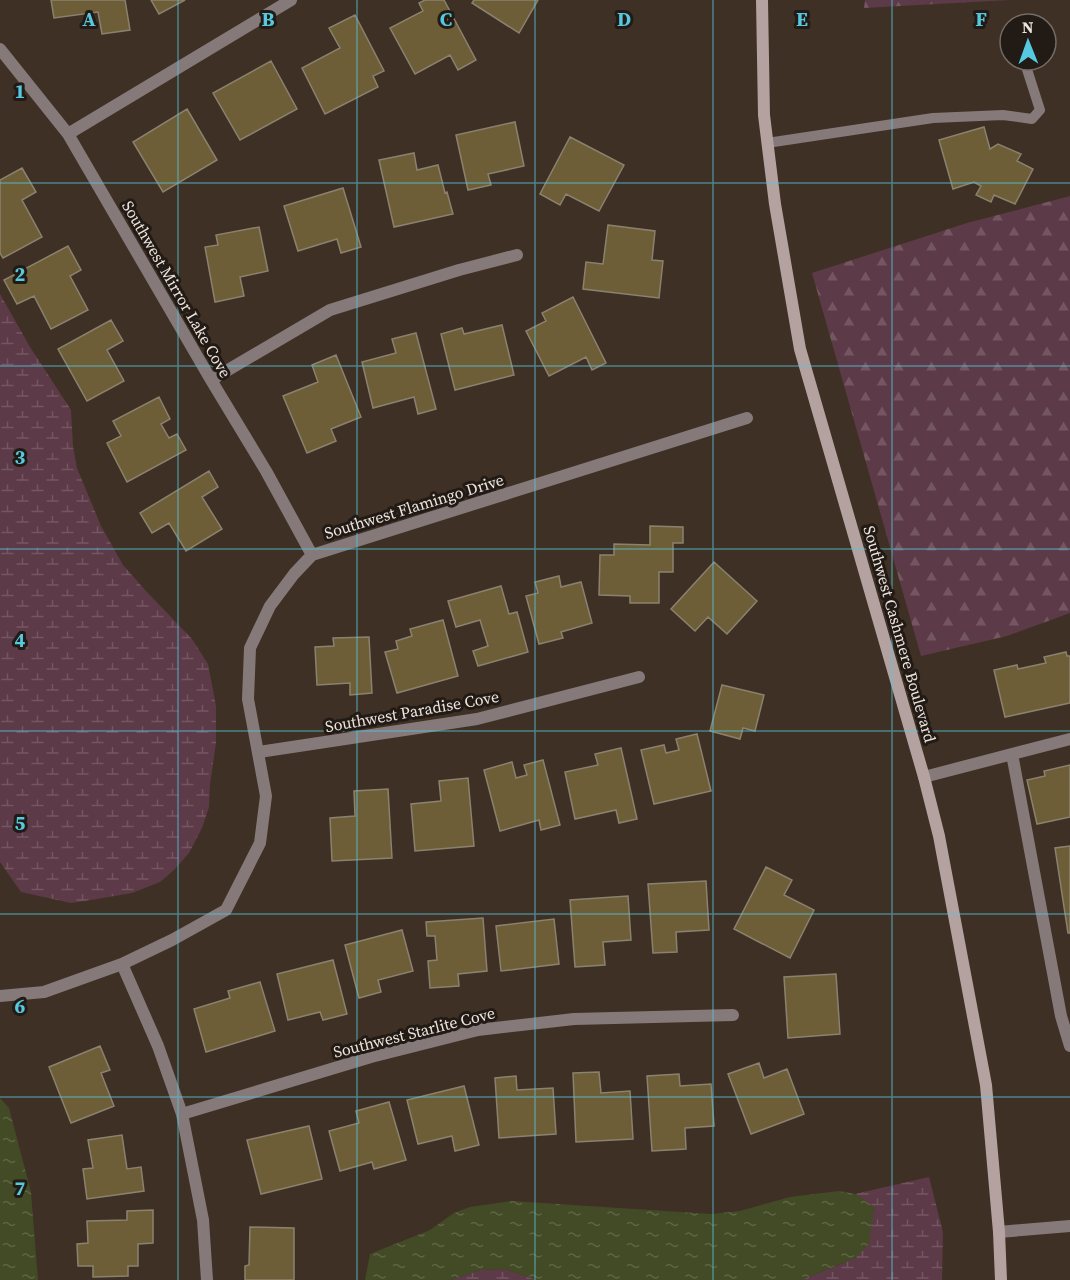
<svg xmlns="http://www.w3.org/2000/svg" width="1070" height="1280" viewBox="0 0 1070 1280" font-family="'Source Serif 4',serif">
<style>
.forest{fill:url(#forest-firs)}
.wetland{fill:url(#wetland-marsh)}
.water{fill:url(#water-ripples)}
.building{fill:#6d5e37;stroke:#8a826f;stroke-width:1.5}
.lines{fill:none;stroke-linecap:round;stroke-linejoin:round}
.lane{stroke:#857a79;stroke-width:10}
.street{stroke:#857a79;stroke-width:12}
.secondary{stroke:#b3a2a0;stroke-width:12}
.grid{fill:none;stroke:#56c9e0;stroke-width:1.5;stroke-opacity:0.55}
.labels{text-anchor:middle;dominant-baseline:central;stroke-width:6;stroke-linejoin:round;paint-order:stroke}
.street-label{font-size:16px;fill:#eee4dd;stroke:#211a15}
.grid-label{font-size:20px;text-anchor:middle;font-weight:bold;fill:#56c9e0;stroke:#211a15;stroke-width:6;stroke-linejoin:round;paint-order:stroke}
</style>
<defs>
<pattern id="forest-firs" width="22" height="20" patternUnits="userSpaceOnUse" patternTransform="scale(1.5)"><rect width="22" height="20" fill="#5c3a47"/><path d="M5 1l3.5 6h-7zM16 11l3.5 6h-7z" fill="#745661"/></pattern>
<pattern id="wetland-marsh" width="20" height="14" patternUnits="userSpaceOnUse" patternTransform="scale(1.5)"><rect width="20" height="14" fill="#5c3a47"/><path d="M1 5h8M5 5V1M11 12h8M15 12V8" fill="none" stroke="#745661"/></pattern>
<pattern id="water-ripples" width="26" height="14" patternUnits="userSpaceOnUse" patternTransform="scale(1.5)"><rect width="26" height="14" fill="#424b25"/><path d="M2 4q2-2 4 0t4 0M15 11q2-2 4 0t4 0" fill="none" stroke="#5e6544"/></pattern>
</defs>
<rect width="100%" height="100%" fill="#3f3025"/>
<path class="forest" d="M865 0H1009L864 8Z
M1070 196V613L1007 636 921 656 812 273 967 223Z"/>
<path class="wetland" d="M0 294 30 347 71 410 73 446 77 468 101 526 123 565 146 591 192 639 208 664 216 706V743L210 784 209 807 202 828 189 853 174 870 160 882 132 893 91 900 71 903 21 892 0 862Z
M929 1177 943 1232 942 1280H801L855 1258 868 1244 874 1207 855 1194Z
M505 1269 537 1280H451L480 1270Z"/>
<path class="water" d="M0 1098 9 1108 31 1192 38 1280H0Z
M839 1191 855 1194 874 1207 869 1244 855 1258 801 1280H537L505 1269 480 1270 451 1280H365L370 1254 430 1230 454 1213 470 1207 511 1201 711 1214 740 1211 790 1197Z"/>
<path class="building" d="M51 0H125L130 30 102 34 98 12 54 18Z
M151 0H185L159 14Z
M425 0H444L476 60 458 70 450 55 415 74 390 28 423 11 419 3Z
M474 0H538L519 33 472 3Z
M355 15 384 71 373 76 378 87 325 114 302 68 340 48 329 28Z
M271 61 297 109 240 140 213 93Z
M187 109 217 160 163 192 133 142Z
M515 122 524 166 488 174 491 185 468 190 456 135Z
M984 127 990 149 998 144 1021 154 1017 161 1033 169 1015 204 994 195 991 202 976 195 981 186 974 182 953 189 939 140Z
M570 137 624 165 599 211 566 194 560 205 540 194Z
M414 153 417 170 438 165 445 193 447 192 453 214 394 227 379 160Z
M22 168 36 192 22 200 42 237 3 258 0 253V180Z
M343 188 361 247 341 253 337 239 298 251 284 206Z
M608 225 655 231 652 260 663 261 659 298 583 289 586 262 603 264Z
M259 227 268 271 240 277 244 296 215 302 205 247 218 245 216 235Z
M68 246 81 270 70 276 88 310 51 329 34 296 17 304 4 280Z
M573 297 606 363 592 370 586 357 549 376 526 331 546 321 542 313Z
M111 320 123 341 107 350 124 381 87 401 58 349Z
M502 325 514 375 455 390 441 334 462 328 464 334Z
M416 333 436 409 418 414 414 397 373 408 362 362 396 353 392 339Z
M336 355 361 417 331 429 336 441 307 453 283 396 318 382 312 365Z
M159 397 170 419 161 424 169 438 177 434 186 450 127 482 107 443 121 436 113 421Z
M209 471 218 487 202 497 222 529 186 551 169 523 152 533 140 513Z
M650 526 683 527V543H673V572H659V603H630V596L599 595 600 555H614V544L650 545Z
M714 562 757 601 727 634 708 617 695 631 671 609Z
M559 576 561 587 581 582 592 623 561 632 563 638 539 644 526 596 538 593 535 582Z
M501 586 509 614 517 612 528 652 478 666 473 651 488 646 480 620 456 627 448 601Z
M443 620 458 676 397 693 385 652 398 649 396 641 412 636 410 629Z
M369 637 372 693 350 695V683L317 685 315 647 334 646 333 638Z
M1066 652 1067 656H1070V703L1005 717 994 670 1017 665 1018 669 1046 663 1044 657Z
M722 685 764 695 755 731 743 728 740 739 710 731Z
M697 734 711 791 654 804 641 750 664 745 666 753 679 750 676 739Z
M621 748 637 819 619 823 616 810 575 819 565 772 598 765 595 754Z
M543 760 560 825 541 830 539 820 500 831 484 770 512 762 516 778 527 775 524 765Z
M1070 765V817L1037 824 1027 780 1045 776 1044 771Z
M468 778 474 846 415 851 411 804 441 801 439 781Z
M388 789 392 858 332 861 330 818 355 816 354 791Z
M1070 846V933H1068L1055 848Z
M766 867 792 880 784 895 814 910 790 958 734 929Z
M706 881 709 930 676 932 677 952 653 953 648 884Z
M628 896 631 940 603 942 605 965 575 967 570 900Z
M483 918 487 971 458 974 459 986 430 988 428 961 437 960 435 936H427L426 922Z
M554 919 559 964 501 971 496 926Z
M402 930 413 971 378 980 381 992 359 998 345 945Z
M333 960 347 1014 323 1020 320 1012 288 1020 277 974Z
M836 974 840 1034 788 1038 784 977Z
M260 982 275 1031 206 1052 194 1009 230 998 228 991Z
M100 1046 110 1070 101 1073 114 1106 71 1123 49 1067Z
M759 1063 764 1078 787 1069 804 1114 751 1134 728 1074Z
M599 1072 601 1093 630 1091 633 1139 576 1142 573 1073Z
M679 1074 680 1086 711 1084 714 1126 685 1128 686 1149 652 1151 647 1076Z
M516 1076 517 1090 553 1088 556 1134 499 1138 495 1078Z
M464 1086 479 1145 455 1151 452 1136 418 1144 407 1100Z
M389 1102 406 1160 374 1169 372 1162 340 1171 329 1131 359 1123 356 1111Z
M309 1126 322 1179 261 1194 247 1140Z
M122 1135 127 1169 141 1167 144 1191 87 1199 83 1169 93 1168 88 1140Z
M153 1210V1243L138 1244V1266H128V1276L93 1277V1266H78L77 1244 88 1243 87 1221 127 1220V1211Z
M250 1227 294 1228V1280H245V1266L249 1265Z"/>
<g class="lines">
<path class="lane" d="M767 143 933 118 1003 115 1032 119 1040 110 1024 60"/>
<path class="street" d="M0 49 68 134 211 380 266 471 312 555
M68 134 291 0
M211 380 330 310 459 270 517 255
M259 752 477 719 639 677
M1012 754 1061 1016 1070 1046
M924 777 1070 739
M122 964 158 1046 182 1114 203 1220 207 1280
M0 996 44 992 122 964 172 940 226 910 260 843 266 796 248 699 250 648 270 606 294 574 312 555 747 418
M182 1114 371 1057 478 1030 574 1019 733 1015
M999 1232 1070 1226"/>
<path class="secondary" d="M762 0 764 115 775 204 800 349 924 777 939 836 986 1085 999 1232 1001 1280"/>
</g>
<path class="grid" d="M178 0V1280M357 0V1280M535 0V1280M713 0V1280M892 0V1280M0 183H1070M0 366H1070M0 549H1070M0 731H1070M0 914H1070M0 1097H1070"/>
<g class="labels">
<g class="street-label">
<text transform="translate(177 289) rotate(60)">Southwest Mirror Lake Cove</text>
<text transform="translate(414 506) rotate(-17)">Southwest Flamingo Drive</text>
<text transform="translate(900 634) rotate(74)">Southwest Cashmere Boulevard</text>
<text transform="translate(412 711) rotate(-10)">Southwest Paradise Cove</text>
<text transform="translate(414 1032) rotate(-14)">Southwest Starlite Cove</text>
</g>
</g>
<g class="grid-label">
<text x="89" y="26">A</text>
<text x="268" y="26">B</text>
<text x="446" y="26">C</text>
<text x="624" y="26">D</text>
<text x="802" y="26">E</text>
<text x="981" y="26">F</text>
<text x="20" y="98">1</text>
<text x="20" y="281">2</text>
<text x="20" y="464">3</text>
<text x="20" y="647">4</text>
<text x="20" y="830">5</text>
<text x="20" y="1013">6</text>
<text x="20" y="1195">7</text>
</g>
<g transform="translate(1028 42) rotate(359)"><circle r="28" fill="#211a15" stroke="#736b65" stroke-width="1.5"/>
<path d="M0-4.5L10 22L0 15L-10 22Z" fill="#56c9e0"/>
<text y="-9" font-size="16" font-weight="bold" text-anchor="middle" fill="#eee4dd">N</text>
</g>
</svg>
